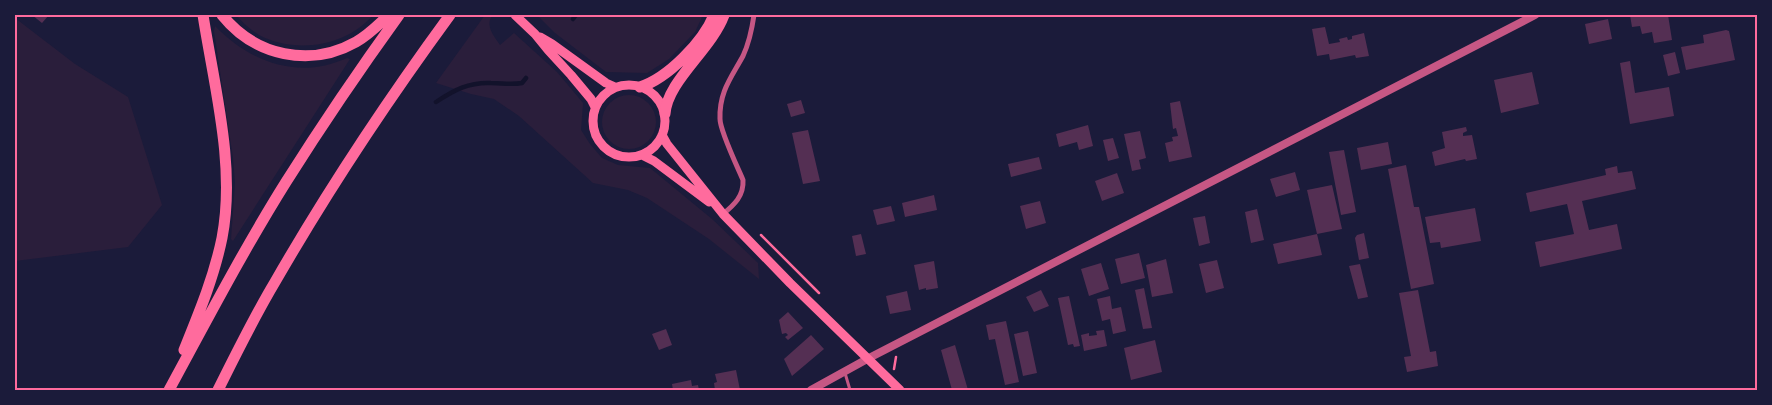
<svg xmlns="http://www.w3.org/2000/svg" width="1772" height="405" viewBox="0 0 1772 405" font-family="Commissioner,sans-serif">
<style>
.green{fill:#2a1e3b}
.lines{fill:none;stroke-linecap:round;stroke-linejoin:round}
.stream{stroke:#12122b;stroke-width:4.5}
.building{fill:#542f53}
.path{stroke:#ff6b9d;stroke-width:2.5}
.service{stroke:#c65784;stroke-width:3}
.minor{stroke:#c65784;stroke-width:5}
.tertiary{stroke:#c65784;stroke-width:8}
.secondary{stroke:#ff6b9d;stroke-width:9}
.motorway{stroke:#ff6b9d;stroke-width:11}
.neatline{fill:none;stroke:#ff6b9d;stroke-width:2}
</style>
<rect width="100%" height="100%" fill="#1b1b3a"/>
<path class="green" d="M236 15H373C346 47 295 54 259 35 251 30 242 22 236 15Z
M485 15 492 16C485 26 494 36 500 45L514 33 557 72 583 103 581 130 590 144 602 158 618 165 650 168 712 219 758 263 759 279 709 239 647 198 628 190 593 183 519 116 494 99 471 94 436 83Z
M539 15H703L695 32 669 59 647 73 606 72 555 33 538 16Z
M15 18 75 64 128 97 162 205 128 247 15 261Z
M215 26C251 63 299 80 347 58L350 59 233 241 231 239 235 183 233 158 214 31Z
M602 122a27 27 0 1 1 54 0a27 27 0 1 1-54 0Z"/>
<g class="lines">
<path class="stream" d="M573 19 576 15
M436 102C454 90 469 82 491 83 502 83 511 85 522 83L526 78"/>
</g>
<path class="building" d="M32 15H49L42 23Z
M1630 15H1668L1672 40 1654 43 1652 32 1642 34 1640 26 1632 27Z
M1608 19 1612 39 1589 44 1585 24Z
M1325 27 1329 44 1340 42 1339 39 1347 37 1348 40 1352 39V36L1364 33 1369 56 1356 58 1355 55 1330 60 1329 54 1317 56 1312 29Z
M1726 30 1729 31 1735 60 1686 70 1681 47 1704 43 1703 35Z
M1675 52 1680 73 1668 76 1663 55Z
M1630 61 1635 93 1669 87 1674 116 1630 124 1620 63Z
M1532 72 1539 104 1501 113 1494 80Z
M801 100 805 113 791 117 787 104Z
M1180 101 1192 157 1169 162 1165 143 1173 141 1172 137 1178 136 1176 128 1173 129 1170 103Z
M1088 125 1093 146 1079 150 1077 142 1059 147 1056 134Z
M1466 127 1467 131 1463 133V136L1472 135 1477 159 1466 161 1465 159 1435 166 1432 152 1445 148 1442 132Z
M808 130 820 181 803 184 792 133Z
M1140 131 1146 158 1139 160 1141 169 1132 171 1124 134Z
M1113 138 1119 158 1108 161 1103 140Z
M1388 142 1392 164 1361 170 1357 148Z
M1344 150 1356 212 1341 215 1329 152Z
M1039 157 1042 169 1011 177 1008 164Z
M1406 165 1414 207H1419L1434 284 1411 289 1388 169Z
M1617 166 1618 173 1632 171 1636 189 1582 201 1589 230 1617 224 1622 249 1540 267 1535 242 1574 234 1567 204 1530 212 1526 193 1606 175 1605 169Z
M1295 172 1300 190 1276 197 1270 179Z
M1117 173 1124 193 1102 201 1095 181Z
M1332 185 1342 229 1317 234 1307 190Z
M934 195 937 210 905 217 902 203Z
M1040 201 1046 223 1026 229 1020 206Z
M891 206 895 221 877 225 873 210Z
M1475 208 1481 241 1441 248 1440 242 1430 243 1425 217Z
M1257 209 1264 240 1251 243 1245 212Z
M1205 216 1210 243 1199 246 1193 218Z
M1364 233 1369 258 1359 260 1355 238 1357 235Z
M861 234 866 254 856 256 852 236Z
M1317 234 1322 255 1278 264 1273 244Z
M1139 253 1145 278 1121 284 1115 259Z
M1166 259 1173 293 1152 297 1146 265Z
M1217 260 1224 288 1206 293 1199 264Z
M934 261 938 288 926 290V288L919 290 914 265Z
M1101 263 1109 289 1089 296 1081 269Z
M1360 264 1368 297 1358 299 1349 266Z
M1144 288 1152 328 1143 329 1135 290Z
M1041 290 1049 306 1034 312 1026 297Z
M1418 290 1430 352 1436 351 1438 366 1407 372 1404 357 1411 356 1399 293Z
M907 291 911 310 890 314 886 296Z
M1069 296 1080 346 1074 347 1073 344 1068 345 1058 298Z
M1110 296 1112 309 1121 307 1126 331 1113 334 1110 319 1102 321 1097 299Z
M788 312 803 328 788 340 785 337 788 335 786 333 782 334 779 320Z
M1006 321 1019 382 1005 385 995 339 989 340 986 325Z
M666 329 672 345 659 350 652 334Z
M1104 330 1107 346 1084 351 1081 335 1089 333V336L1097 335 1096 331Z
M1028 331 1037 373 1023 376 1014 334Z
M811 335 824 349 792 376 784 359Z
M1155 340 1162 372 1131 380 1124 348Z
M955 345 968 390H952L941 350Z
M736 370 740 390H715L714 383 717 382 715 374Z
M691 380 692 386 698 385 699 390H673L672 384Z"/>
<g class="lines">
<path class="path" d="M761 235 819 293
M894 369 896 357"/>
<path class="service" d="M845 373 850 390"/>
<path class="minor" d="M723 214C734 205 744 196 743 180 738 168 720 131 720 119 719 92 731 78 743 56 749 43 752 29 754 15"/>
<path class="tertiary" d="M811 390 869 358 1535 15"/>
<path class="secondary" d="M515 15 535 34 548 50 571 75 591 99 595 107
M540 37 552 44 606 83 615 87
M593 121a36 36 0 1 1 72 0a36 36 0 1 1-72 0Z
M662 135 667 144 723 214 790 283 900 390
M642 155 654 161 709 202"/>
<path class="motorway" d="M222 15C255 56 310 68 356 42 369 35 379 24 389 15
M640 87C668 78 703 42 714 15
M665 114C667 81 711 50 724 15
M184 350C199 313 214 277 222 238 236 166 214 86 203 15
M169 390C207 320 244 249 286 182 322 125 360 69 399 15
M218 390C236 354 254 317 275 282 328 190 387 101 450 15"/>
</g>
<rect width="1772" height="405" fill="none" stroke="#1b1b3a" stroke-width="32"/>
<rect x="16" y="16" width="1740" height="373" class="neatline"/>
</svg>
